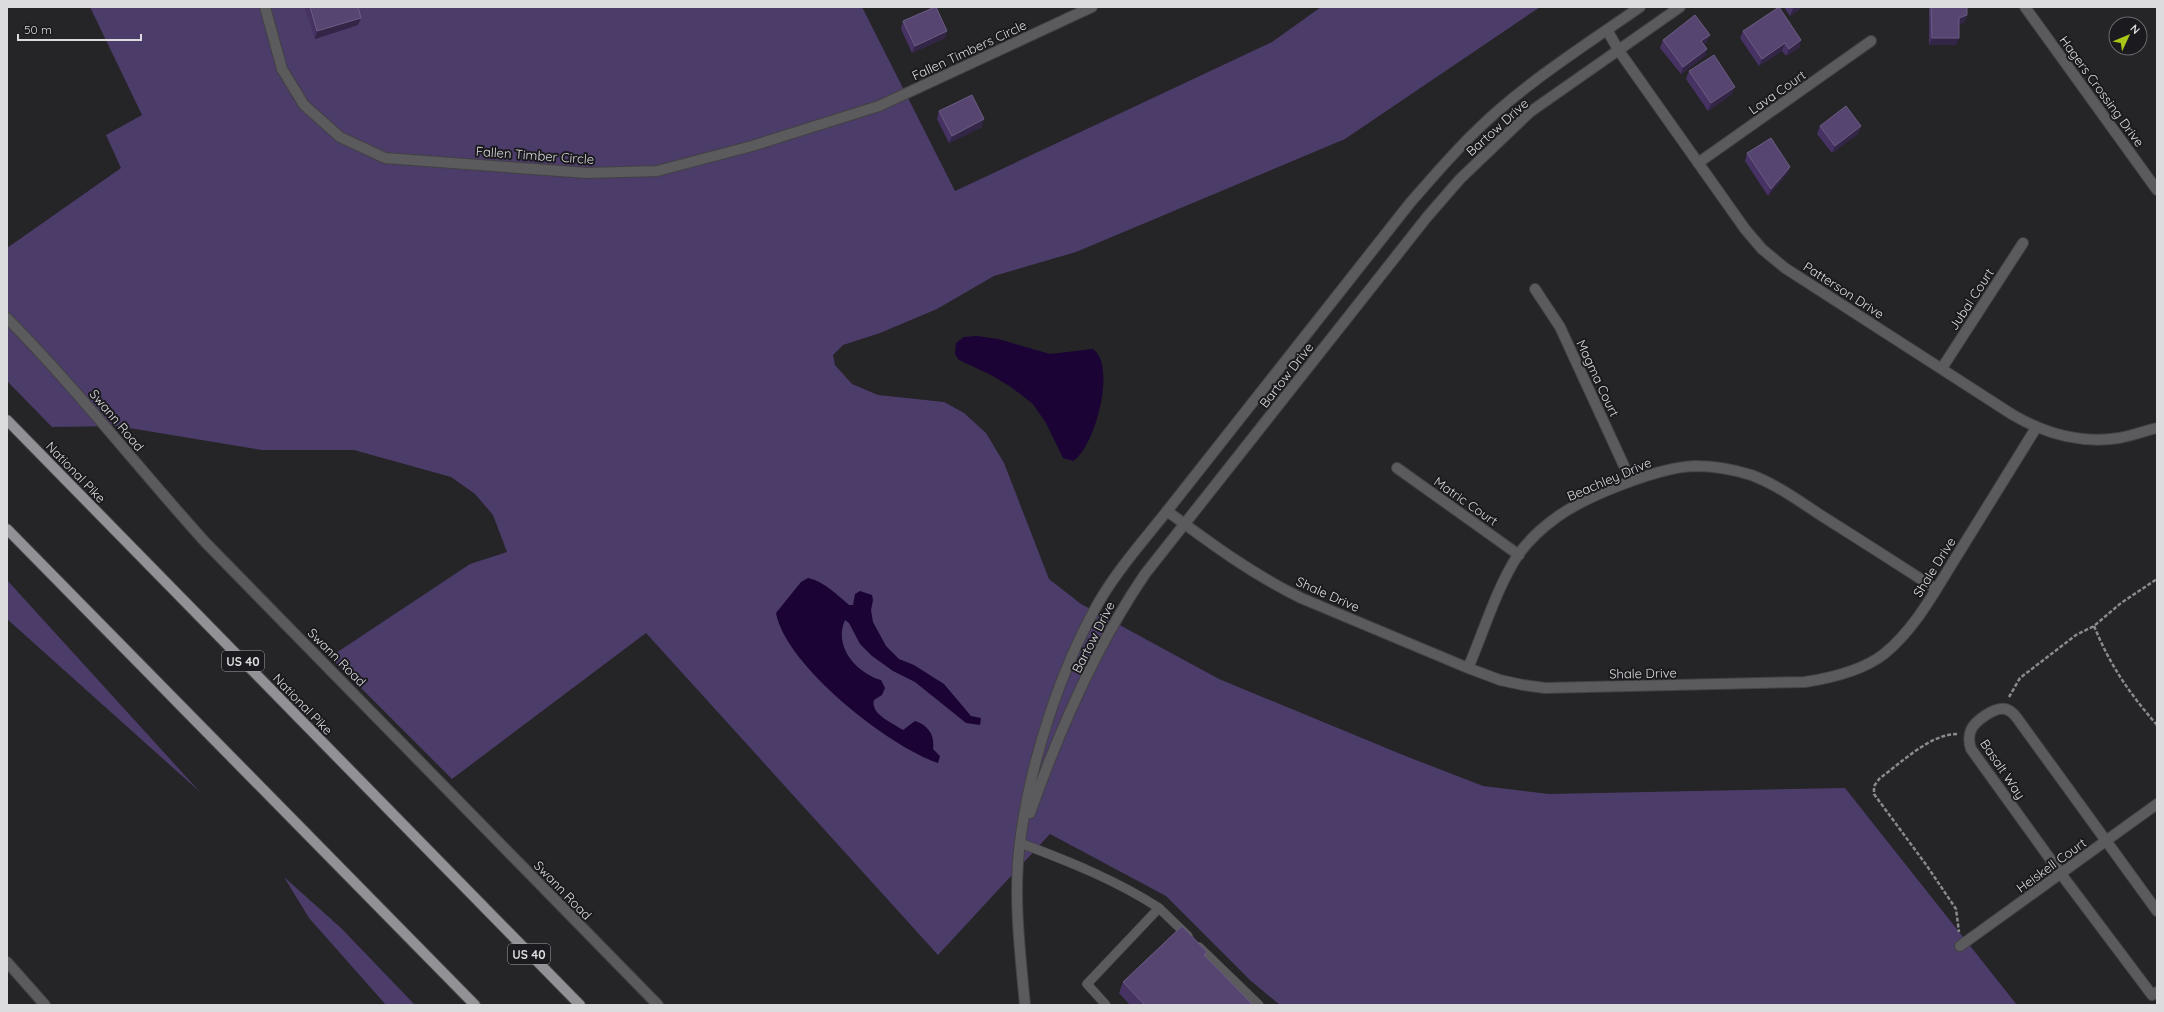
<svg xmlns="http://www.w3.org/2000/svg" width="2164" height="1012" viewBox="0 0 2164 1012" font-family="Quicksand,sans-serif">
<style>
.green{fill:#4c3c69}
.water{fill:#1b0336}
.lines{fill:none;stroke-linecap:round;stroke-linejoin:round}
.service-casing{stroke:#424144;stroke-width:10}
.minor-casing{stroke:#424144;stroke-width:12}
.tertiary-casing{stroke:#424144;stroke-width:12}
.primary-casing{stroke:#424144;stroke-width:12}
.path{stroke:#8a898c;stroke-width:2.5;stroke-dasharray:4 2;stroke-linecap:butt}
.service{stroke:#5b5b5d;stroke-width:9}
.minor{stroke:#5b5b5d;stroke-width:10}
.tertiary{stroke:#5b5b5d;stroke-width:10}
.primary{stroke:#929195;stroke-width:10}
.wall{fill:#463364}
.shaded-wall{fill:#322546}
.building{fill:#564571;stroke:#6b5d82}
.labels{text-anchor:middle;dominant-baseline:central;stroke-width:4;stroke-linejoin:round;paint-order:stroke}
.shield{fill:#1b1a1e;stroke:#a2a2a4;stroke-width:1}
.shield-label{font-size:12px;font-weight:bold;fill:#dcdcde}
.street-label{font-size:13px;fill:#dcdcde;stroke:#1b1a1e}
</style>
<rect width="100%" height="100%" fill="#252427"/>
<path class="green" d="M90 7H862L955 191 1272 42 1321 7H1540L1345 139 1076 252 994 276 937 309 880 333 843 345 833 355 835 365 852 384 878 395 944 402 964 413 986 433 1004 463 1049 579 1081 604 1219 679 1403 755 1483 786 1549 794 1845 788 2017 1005H1280L1251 981 1166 896 1050 834 938 955 646 633 452 779 330 657 470 564 507 552 493 515 475 494 451 477 354 450H262L117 426 52 427 7 381V248L121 168 106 135 142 115Z
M7 580 200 792 7 619Z
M284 877 341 928 415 1005H386L309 918Z"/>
<path class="water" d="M977 336 998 339 1050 354 1093 349C1117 366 1095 447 1073 461L1063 458 1046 423 1033 404 1011 387 991 375 959 360 955 354 956 343 964 337Z
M808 578C825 582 836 594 849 605H853L855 594 860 591 872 595 873 600 871 610 873 622 886 646 899 659 914 665 944 684 971 716 981 718 980 725 966 723 915 682 893 671 872 656 860 644 849 623 845 620C833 647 857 673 881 680L885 688 882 695 874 700C870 714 892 723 903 730L915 721C928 725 935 735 933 749L940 756 938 763C888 746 786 666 776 613L801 582Z"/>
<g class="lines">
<defs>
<path id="service" d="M1020 843C1068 861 1116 880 1159 908L1087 984 1106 1005
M1159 908 1188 936
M1199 947 1259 1005"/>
<path id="minor" d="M265 7 282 69 304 105 340 137 385 158 587 173 657 171 752 146 879 106 1092 7
M1607 30 1619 51 1745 229 1762 249 1785 268 2013 415C2046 434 2080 444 2119 438 2131 436 2144 431 2157 428
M1698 163 1871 41
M1535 289 1560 327 1631 481
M7 318C78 390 139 469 206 543L658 1005
M1942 368 2023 243
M1397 468 1519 555
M1167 511C1210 543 1252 574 1301 598L1468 668 1500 680 1523 685 1545 688 1805 682C1831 678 1862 671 1884 654 1916 628 1936 589 1958 554 1984 512 2010 470 2036 428
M1468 668C1484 631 1496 589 1518 555 1528 541 1543 527 1557 517 1586 496 1659 467 1695 466 1714 466 1732 469 1751 475 1776 484 1799 501 1822 516 1860 540 1898 564 1936 589
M2157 911 2017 718C2014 714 2010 710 2005 709 1994 707 1975 721 1971 730 1968 737 1969 743 1971 749L2061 874 2152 995 2157 992
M1960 946 2157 804
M7 962 45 1005"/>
<path id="tertiary" d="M2025 7 2157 190
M1030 813C1059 731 1096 646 1145 574L1427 217 1460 179 1530 112 1680 7
M1025 1005C1020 951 1013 896 1020 842 1030 763 1060 669 1100 600 1119 568 1144 540 1167 511L1410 203C1432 178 1453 153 1476 131 1525 83 1584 46 1640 7"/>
<path id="primary" d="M7 420 580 1005
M7 529 475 1005"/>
</defs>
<use href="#service" class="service-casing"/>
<use href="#minor" class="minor-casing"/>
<use href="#tertiary" class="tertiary-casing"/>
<use href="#primary" class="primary-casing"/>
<path class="path" d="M2094 626C2110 665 2129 693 2157 725
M2009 697 2020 678 2076 635 2094 626 2121 603 2157 579
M1957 734C1930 734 1901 763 1880 778L1874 786V794L1927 866 1956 909 1959 932"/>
<use href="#service" class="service"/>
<use href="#minor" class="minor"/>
<use href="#tertiary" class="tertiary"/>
<use href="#primary" class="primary"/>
</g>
<path class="wall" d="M305 7H358L361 18 358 25 315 39 305 8Z
M1784 7H1803L1790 16Z
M1929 7H1967V15L1964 23 1959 24V38L1956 45H1929Z
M903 21 947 31 945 38 912 53 901 29Z
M1743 31 1801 40 1799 48 1786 56 1782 51 1759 66 1740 38Z
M1663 40 1707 42 1704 44 1707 49 1705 56 1681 74 1660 48Z
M1689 71 1732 94 1708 111 1686 79Z
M939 111 982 127 949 143 937 119Z
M1820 126H1861L1858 134 1832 153 1817 134Z
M1747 153 1790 167 1787 174 1768 196 1745 161Z
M1206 957 1253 1005H1130L1119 993 1123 982Z"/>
<path class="shaded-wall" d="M1795 7H1803L1790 16 1793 9Z
M1967 15 1964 23 1956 25 1959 18Z
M361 18 358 25 315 39 317 31Z
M947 31 945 38 912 53 915 46Z
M1710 35 1707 42 1699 48 1701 41Z
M1932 38H1959L1956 45H1929Z
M1801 40 1799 48 1786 56 1789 49Z
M1785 43 1782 51 1759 66 1762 59Z
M1707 49 1705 56 1681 74 1683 67Z
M1735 87 1732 94 1708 111 1711 103Z
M984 119 982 127 949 143 952 136Z
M1861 126 1858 134 1832 153 1835 146Z
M1790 167 1787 174 1768 196 1771 189Z"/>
<path class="building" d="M310 7H358L361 18 317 31Z
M935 7H936L947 31 915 46 903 21Z
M1779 7 1801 40 1789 49 1785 43 1762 59 1743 31Z
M1931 7H1967V15L1959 18V38H1932Z
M1695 15 1710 35 1701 41 1707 49 1683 67 1663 40Z
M1714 55 1735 87 1711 103 1689 71Z
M972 95 984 119 952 136 939 111Z
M1846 106 1861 126 1835 146 1820 126Z
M1771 138 1790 167 1771 189 1747 153Z
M1182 926 1207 952 1204 955 1253 1005H1145L1123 982Z"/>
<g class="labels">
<g class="shield">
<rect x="222" y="651" width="42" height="20" rx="3"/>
<rect x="508" y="944" width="42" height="20" rx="3"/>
</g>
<g class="shield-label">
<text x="243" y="661">US 40</text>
<text x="529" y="954">US 40</text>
</g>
<g class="street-label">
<text transform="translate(969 50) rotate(-25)">Fallen Timbers Circle</text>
<text transform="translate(2102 91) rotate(54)">Hagers Crossing Drive</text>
<text transform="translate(1777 92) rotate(-35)">Lava Court</text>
<text transform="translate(1497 127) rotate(-42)">Bartow Drive</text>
<text transform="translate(535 155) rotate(4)">Fallen Timber Circle</text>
<text transform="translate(1844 290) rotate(33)">Patterson Drive</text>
<text transform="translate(1971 299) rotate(-57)">Jubal Court</text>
<text transform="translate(1286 375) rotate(-52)">Bartow Drive</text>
<text transform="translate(1598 378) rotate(65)">Magma Court</text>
<text transform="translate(117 420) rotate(50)">Swann Road</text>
<text transform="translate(76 472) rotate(46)">National Pike</text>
<text transform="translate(1609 479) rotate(-23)">Beachley Drive</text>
<text transform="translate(1466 501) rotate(35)">Matric Court</text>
<text transform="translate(1934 567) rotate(-58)">Shale Drive</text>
<text transform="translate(1328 594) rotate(24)">Shale Drive</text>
<text transform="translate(1093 637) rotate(-63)">Bartow Drive</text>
<text transform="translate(337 657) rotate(45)">Swann Road</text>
<text transform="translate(1643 673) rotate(-1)">Shale Drive</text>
<text transform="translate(303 704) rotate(46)">National Pike</text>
<text transform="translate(2003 769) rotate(56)">Basalt Way</text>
<text transform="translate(2051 865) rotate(-36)">Heiskell Court</text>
<text transform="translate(563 890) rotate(46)">Swann Road</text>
</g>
</g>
<rect width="2164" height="1012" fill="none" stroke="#dcdcde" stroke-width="16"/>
<g transform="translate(2128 36) rotate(46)"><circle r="19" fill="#1b1a1e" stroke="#68686b"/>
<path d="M0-3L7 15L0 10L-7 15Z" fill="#aac718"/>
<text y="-6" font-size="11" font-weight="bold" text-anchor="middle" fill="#dcdcde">N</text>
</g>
<path d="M18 34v6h123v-6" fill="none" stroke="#dcdcde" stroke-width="2"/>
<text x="24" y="34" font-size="12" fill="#dcdcde" stroke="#1b1a1e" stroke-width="3" paint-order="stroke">50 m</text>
</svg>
